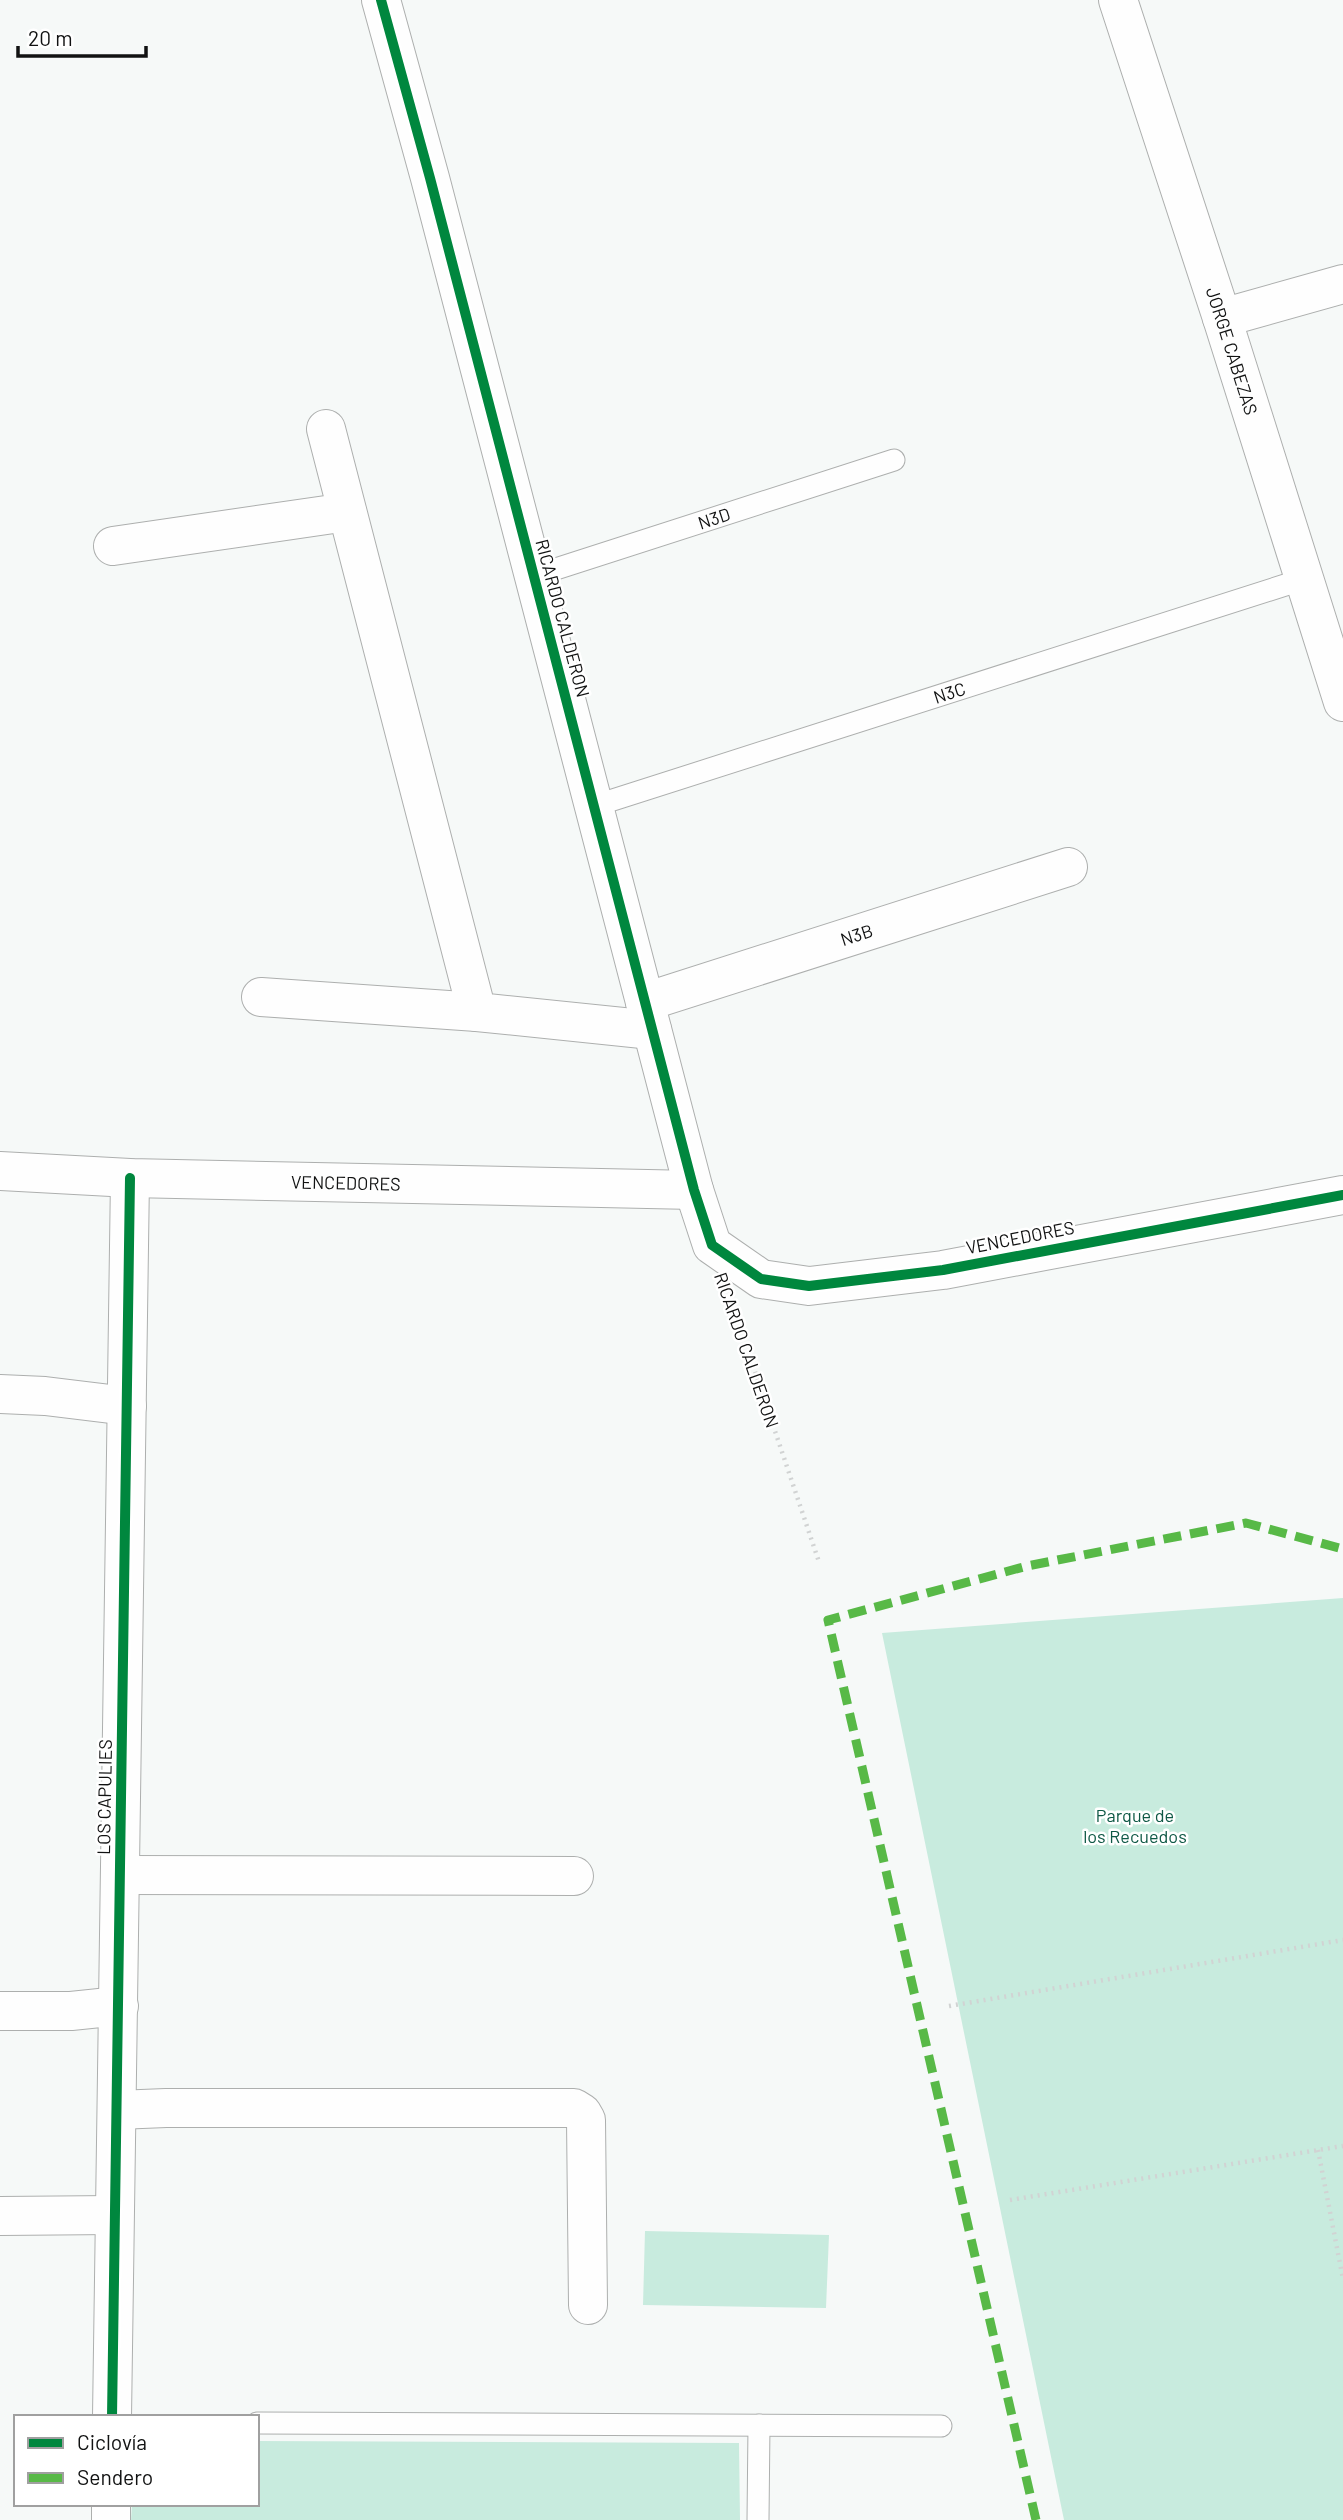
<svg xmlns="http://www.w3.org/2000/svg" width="1343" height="2520" viewBox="0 0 1343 2520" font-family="Barlow,sans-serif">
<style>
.green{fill:#c8ebde}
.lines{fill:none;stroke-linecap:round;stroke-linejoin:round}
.service-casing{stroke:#adafae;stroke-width:23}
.minor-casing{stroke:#adafae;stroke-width:40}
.path{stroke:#d1d3d3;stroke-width:4.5;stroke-dasharray:2 5;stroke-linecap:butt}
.service{stroke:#fefefe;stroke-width:21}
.minor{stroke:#fefefe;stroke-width:38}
.quiet{stroke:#58b947;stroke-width:9;stroke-dasharray:18 9;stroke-linecap:butt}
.cycleway-casing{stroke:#fff;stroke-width:15}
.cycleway{stroke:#00873e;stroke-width:10}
.labels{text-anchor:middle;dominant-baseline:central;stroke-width:5;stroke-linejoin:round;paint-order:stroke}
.street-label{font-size:18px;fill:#111212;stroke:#fff}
.park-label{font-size:18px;fill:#0e5845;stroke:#fff}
</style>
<rect width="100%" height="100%" fill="#f6f9f8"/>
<path class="green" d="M1343 1598V2520H1064L882 1633Z
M645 2231 829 2235 826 2308 643 2305Z
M257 2441 739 2443 740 2520H131L132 2504H257Z"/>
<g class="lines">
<defs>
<g id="service">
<path id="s1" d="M534 576 894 460"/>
<path id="s2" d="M594 806 1304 579"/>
<path d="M257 2423 941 2426"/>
<path d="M758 2520 759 2425"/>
</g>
<g id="minor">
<path d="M381 0 430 178 694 1190 712 1245 761 1279 809 1286 943 1270 1343 1195"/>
<path id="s3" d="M1118 0 1222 318 1343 702"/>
<path d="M1222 318 1343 284"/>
<path d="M326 429 477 1012 652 1030"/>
<path d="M113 546 347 512"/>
<path d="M261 997 477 1012"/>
<path id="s4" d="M645 1002 1068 867"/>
<path id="s5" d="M0 1171 130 1178 694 1190"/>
<path d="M0 1394 45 1396 127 1406"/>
<path d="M121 1875 574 1876"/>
<path d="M0 2011H71L119 2006"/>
<path d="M117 2110 166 2108H574L582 2113 586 2120 588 2305"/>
<path d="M0 2216 114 2215"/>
<path d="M112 2417 130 1178"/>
<path d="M111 2520V2504"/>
</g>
</defs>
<use href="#service" class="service-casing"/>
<use href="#minor" class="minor-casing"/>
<path class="path" d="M735 1312 819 1562
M949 2006 1343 1940
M1318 2150 1343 2279
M1010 2200 1343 2146"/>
<use href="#service" class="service"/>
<use href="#minor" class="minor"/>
<path class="quiet" d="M1036 2520 828 1620 1027 1566 1246 1523 1343 1549"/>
<defs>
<path id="cycleway" d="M381 0 430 178 694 1190 712 1245 761 1279 809 1286 943 1270 1343 1195
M112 2417 130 1178"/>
</defs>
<use href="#cycleway" class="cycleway-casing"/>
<use href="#cycleway" class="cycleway"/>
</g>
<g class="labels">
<g class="street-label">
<text stroke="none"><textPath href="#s3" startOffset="369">JORGE CABEZAS</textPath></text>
<text stroke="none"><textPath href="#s1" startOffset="189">N3D</textPath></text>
<text transform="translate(563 618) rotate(75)">RICARDO CALDERON</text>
<text stroke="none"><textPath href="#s2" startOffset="373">N3C</textPath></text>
<text stroke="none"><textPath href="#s4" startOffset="222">N3B</textPath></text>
<text stroke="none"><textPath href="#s5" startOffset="346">VENCEDORES</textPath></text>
<text transform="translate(1020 1237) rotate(-11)">VENCEDORES</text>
<text transform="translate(747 1350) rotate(71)">RICARDO CALDERON</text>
<text transform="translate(104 1797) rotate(-89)">LOS CAPULIES</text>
</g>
<g class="park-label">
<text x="1135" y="1815">Parque de<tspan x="1135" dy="21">los Recuedos</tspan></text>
</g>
</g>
<rect x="14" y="2415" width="245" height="91" fill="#ffffff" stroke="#a0a0a0" stroke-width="2"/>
<rect x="28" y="2438" width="35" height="10" fill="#00873e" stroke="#a0a0a0" stroke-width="2"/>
<text x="77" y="2450" font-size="21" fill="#111212">Ciclovía</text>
<rect x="28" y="2473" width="35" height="10" fill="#58b947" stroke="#a0a0a0" stroke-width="2"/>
<text x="77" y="2485" font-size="21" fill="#111212">Sendero</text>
<path d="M18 46v10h128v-10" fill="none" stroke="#111212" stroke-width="3.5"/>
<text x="28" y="46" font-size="21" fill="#111212" stroke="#ffffff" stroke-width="5" paint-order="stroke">20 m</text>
</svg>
